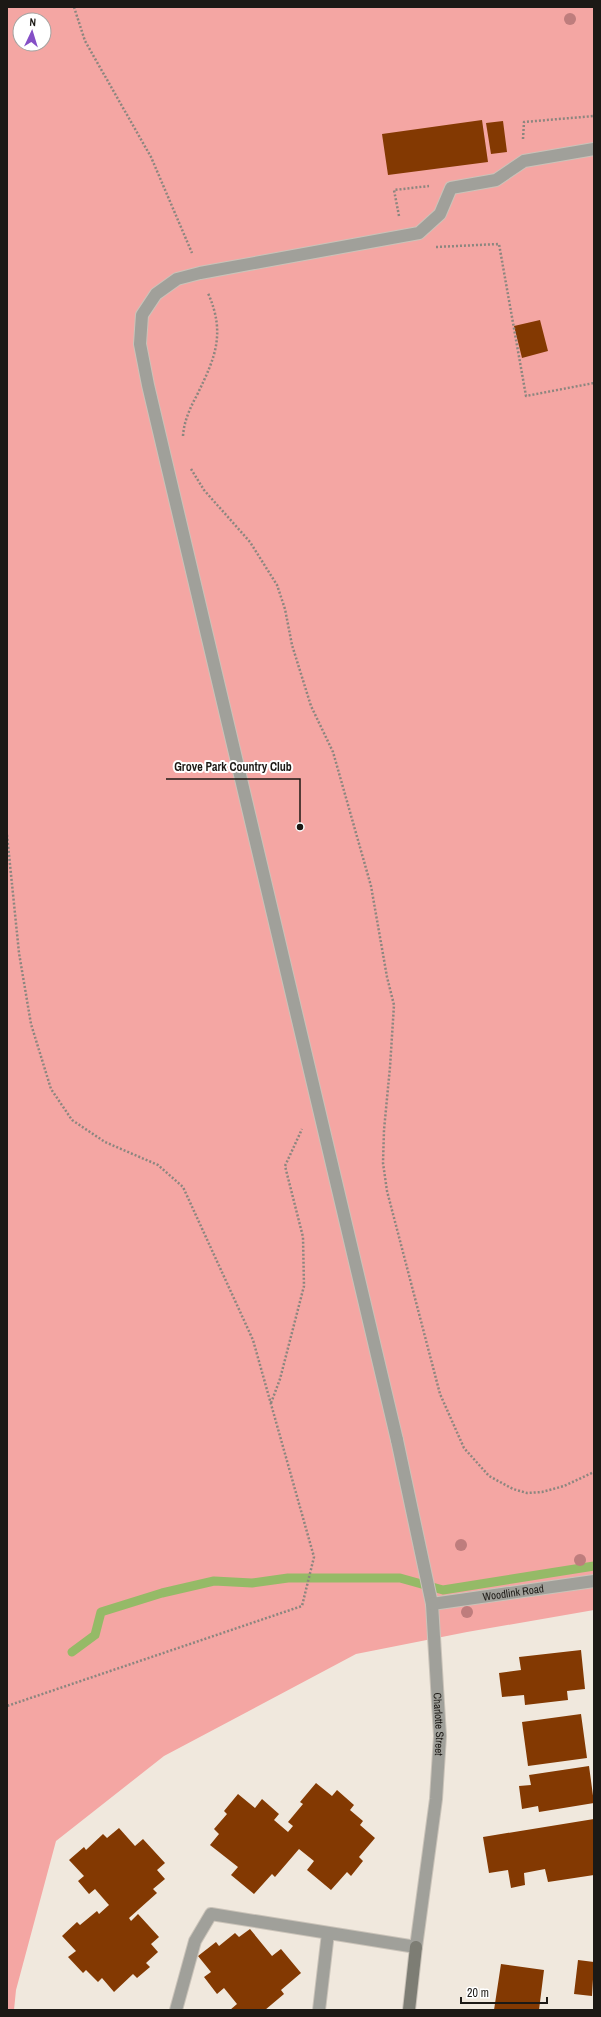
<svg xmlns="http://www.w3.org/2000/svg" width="601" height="2017" viewBox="0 0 601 2017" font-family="'Archivo Narrow',sans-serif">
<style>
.green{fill:#f4a6a3;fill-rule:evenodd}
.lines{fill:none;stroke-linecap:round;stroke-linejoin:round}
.stream{stroke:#95ba67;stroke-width:9}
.building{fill:#833902}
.lane-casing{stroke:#cac3b9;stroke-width:14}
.street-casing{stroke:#cac3b9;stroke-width:14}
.secondary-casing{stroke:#cac3b9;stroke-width:14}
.path{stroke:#8c867f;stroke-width:2.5;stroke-dasharray:2 2;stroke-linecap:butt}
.lane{stroke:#a0a09a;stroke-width:12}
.street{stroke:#a0a09a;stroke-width:12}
.secondary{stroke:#7d7d74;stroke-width:12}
.tree{fill:#be7d7d}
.labels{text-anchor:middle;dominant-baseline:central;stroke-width:4;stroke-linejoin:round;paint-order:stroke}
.street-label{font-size:11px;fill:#1c1915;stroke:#fff}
.leader{fill:none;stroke:#1c1915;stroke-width:1.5}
.callout-dot{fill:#1c1915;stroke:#fff;stroke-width:1.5}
.callout-label{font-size:12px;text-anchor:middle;font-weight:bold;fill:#1c1915;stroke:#fff;stroke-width:4;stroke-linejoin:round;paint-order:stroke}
</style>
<rect width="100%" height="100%" fill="#f0e8dd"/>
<path class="green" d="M7 7H594V1610L467 1632 356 1654 164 1756 56 1841 16 1990 14 2010H7ZM20 20H44V44H20Z"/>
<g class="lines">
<path class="stream" d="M72 1652 95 1635 101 1612 162 1593 214 1581 252 1583 288 1578H400L443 1590 594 1566"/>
</g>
<path class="building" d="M482 120 488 162 388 175 382 134Z
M503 121 507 152 491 154 486 123Z
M540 320 548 351 522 358 514 326Z
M581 1650 585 1689 567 1691 568 1700 525 1705 524 1695 502 1697 499 1673 521 1670 519 1657Z
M581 1714 587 1758 528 1766 522 1722Z
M589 1766 594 1803 539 1812 538 1806 522 1809 519 1786 531 1785 529 1775Z
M316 1783 332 1796 337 1790 354 1805 350 1810 363 1821 360 1825 375 1838 359 1857 363 1861 351 1876 347 1872 331 1890 307 1870 314 1861 299 1849 275 1877 272 1874 254 1894 231 1875 238 1867 210 1845 219 1834 214 1829 227 1814 224 1811 238 1794 255 1808 262 1799 279 1814 274 1820 288 1832 293 1826 288 1822 303 1804 300 1802Z
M594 1819V1875L548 1882 545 1869 524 1873 525 1885 511 1888 508 1870 489 1873 483 1837Z
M119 1828 135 1846 143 1839 165 1863 157 1870 165 1879 153 1889 157 1893 129 1918 131 1921 138 1914 159 1937 151 1944 158 1952 146 1963 150 1967 137 1978 133 1974 114 1992 102 1978 98 1982 86 1970 83 1973 68 1957 76 1951 62 1936 77 1922 80 1925 97 1911 99 1914 109 1905 95 1889 89 1894 78 1881 84 1876 69 1860 84 1847 86 1850 103 1834 107 1838Z
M250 1929 272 1956 281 1949 301 1973 281 1990 284 1994 265 2010H230L237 2004 224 1988 217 1994 204 1977 211 1972 198 1956 216 1942 219 1946 235 1933 239 1937Z
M578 1960 594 1962 592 1996 574 1994Z
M501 1964 544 1970 539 2010H494Z"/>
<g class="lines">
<defs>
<path id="lane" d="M397 1440 148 385 140 344 142 315 156 294 177 279 200 273 419 233 440 214 451 188 496 180 524 161 594 149
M176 2010 195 1941 211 1914 416 1947
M319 2010 328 1933"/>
<g id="street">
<path id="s1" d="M397 1440 432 1604 440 1736 436 1799 416 1947"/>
<path id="s2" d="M432 1604 594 1581"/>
</g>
<path id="secondary" d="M409 2010 416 1947"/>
</defs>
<use href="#lane" class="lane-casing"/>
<use href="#street" class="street-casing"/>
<use href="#secondary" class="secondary-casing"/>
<path class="path" d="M74 7 85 41 151 157 192 253
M523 139 524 122 594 116
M399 216 394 190 429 186
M436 247 499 244 526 396 594 383
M183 436C184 421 190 408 197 395 215 358 226 334 208 293
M191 469 204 490 250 542 277 585 285 609 292 645 311 706 333 752 371 886 387 977 394 1005 390 1067 384 1130 383 1163 387 1191 440 1394 464 1448 489 1476 513 1489 527 1493 542 1492 564 1486 594 1472
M7 835 19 953 31 1024 51 1089 72 1120 105 1142 158 1165 183 1187 253 1340 314 1557 302 1606 7 1706
M271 1403 280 1379 304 1286 303 1237 285 1166 302 1129"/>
<use href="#lane" class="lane"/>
<use href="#street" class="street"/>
<use href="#secondary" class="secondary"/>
</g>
<g class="tree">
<circle cx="570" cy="19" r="6"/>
<circle cx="461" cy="1545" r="6"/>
<circle cx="580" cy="1560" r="6"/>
<circle cx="467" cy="1612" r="6"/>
</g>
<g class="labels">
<g class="street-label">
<text stroke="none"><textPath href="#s2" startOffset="82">Woodlink Road</textPath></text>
<text stroke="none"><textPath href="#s1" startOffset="288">Charlotte Street</textPath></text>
</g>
</g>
<path class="leader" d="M300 827L300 779H166"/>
<circle class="callout-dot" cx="300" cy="827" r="4"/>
<g class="callout-label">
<text x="233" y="771">Grove Park Country Club</text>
</g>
<rect width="601" height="2017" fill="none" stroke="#1c1915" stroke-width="16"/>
<g transform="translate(32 32) rotate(4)"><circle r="19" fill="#ffffff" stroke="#a4a3a1"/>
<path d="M0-3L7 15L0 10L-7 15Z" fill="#854fc6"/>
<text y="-6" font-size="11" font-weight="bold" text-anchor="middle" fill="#1c1915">N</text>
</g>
<path d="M461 1997v6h86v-6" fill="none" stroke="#1c1915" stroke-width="2"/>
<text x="467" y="1997" font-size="12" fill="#1c1915" stroke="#ffffff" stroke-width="3" paint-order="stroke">20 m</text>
</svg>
